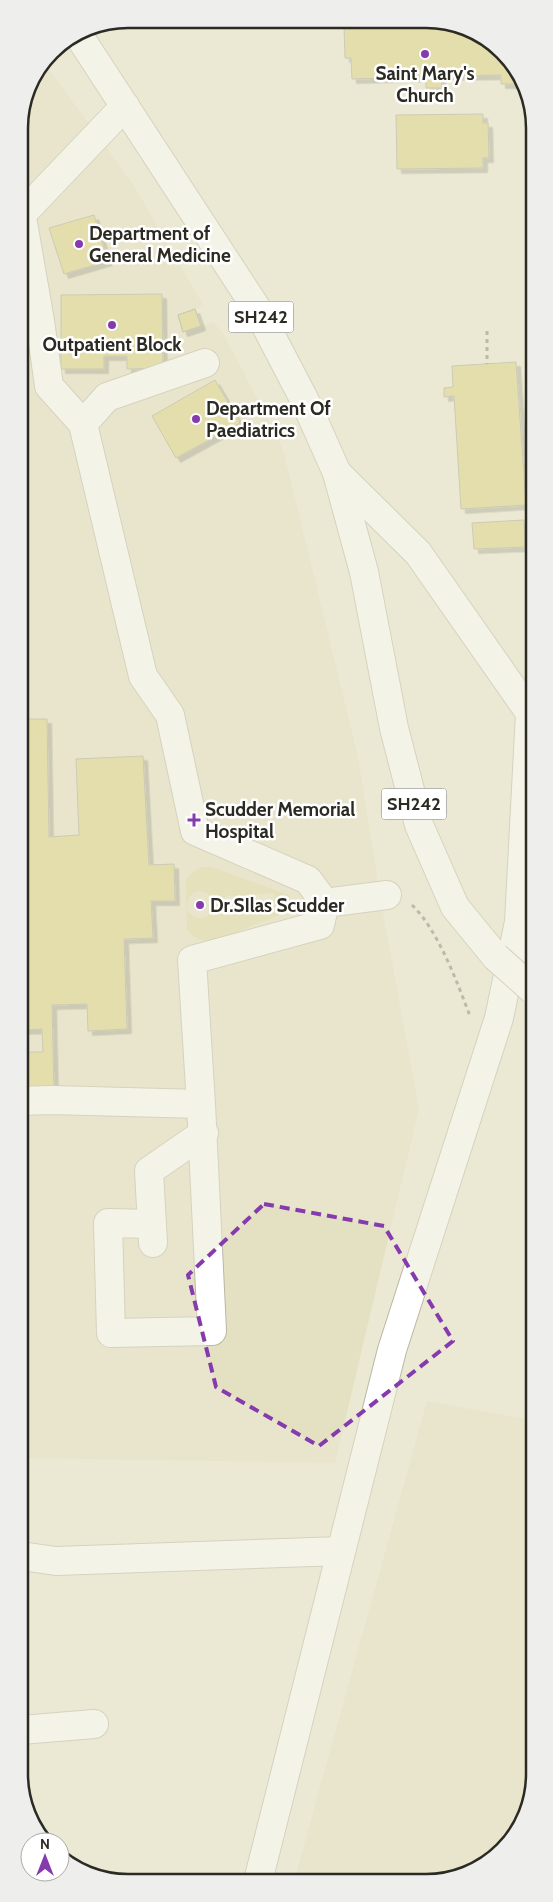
<svg xmlns="http://www.w3.org/2000/svg" width="553" height="1902" viewBox="0 0 553 1902" font-family="Cabin,sans-serif">
<style>
.built{fill:#e4e1c3}
.green{fill:#dfd8a2;fill-rule:evenodd}
.building{fill:#dcd17f;stroke:#a8a591;filter:url(#shadow)}
.lines{fill:none;stroke-linecap:round;stroke-linejoin:round}
.minor-casing{stroke:#bab8a3;stroke-width:30}
.major-casing{stroke:#bab8a3;stroke-width:30}
.path{stroke:#838273;stroke-width:3;stroke-dasharray:4 4;stroke-linecap:butt}
.minor{stroke:#fff;stroke-width:28}
.major{stroke:#fff;stroke-width:28}
.major-bridge-casing{stroke:#bab8a3;stroke-width:30;stroke-linecap:butt}
.major-bridge{stroke:#fff;stroke-width:28}
.marked{fill:none;stroke:#853bad;stroke-width:4;stroke-dasharray:10 6;stroke-linejoin:round}
.poi-dot{fill:#853bad;stroke:#fff;stroke-width:2}
.labels{text-anchor:middle;dominant-baseline:central;stroke-width:5;stroke-linejoin:round;paint-order:stroke}
.shield{fill:#fff;stroke:#6b6b65;stroke-width:1}
.shield-label{font-size:18px;font-weight:bold;fill:#2c2b23}
.poi-label{font-size:19px;font-weight:bold;fill:#2c2b23;stroke:#fff;text-anchor:start}
.rim{fill:none;stroke:#2c2b23;stroke-width:2.5}
</style>
<defs>
<filter id="shadow"><feDropShadow dx="4.5" dy="4.5" stdDeviation="0" flood-color="#0004"/></filter>
</defs>
<rect width="100%" height="100%" fill="#ebe9d3"/>
<path class="built" d="M43 61 133 184 204 306 195 309 201 326 213 322 223 333 278 438 284 453 358 757 382 907 419 1109 335 1463 20 1458 19 120 30 79Z
M427 1401 533 1420 534 1418V1782L508 1846 447 1881H294Z"/>
<path class="green" d="M202 867H212L289 895 290 911 213 941C201 942 195 939 187 930L186 880 194 871ZM195 892H204C228 903 204 931 188 911 186 903 188 897 195 892ZM274 893 275 912 257 913 256 894ZM229 895 235 897 238 905 233 912C224 915 218 908 222 899Z"/>
<path class="building" d="M350 20 447 21 503 51 520 84H501V75L441 76 442 88H426V77L352 79 351 58H345L344 26H351Z
M483 114V123H488L489 158H483V168L397 169 396 115Z
M94 215 108 261 64 274 49 228Z
M162 294 163 368 127 369V356H104V369H61V295Z
M195 309 201 326 183 332 178 315Z
M195 309 201 326 183 332 178 315Z
M516 362 526 505 461 509 454 396 444 397V388L453 387 452 366Z
M215 380 240 423 176 458 152 416Z
M524 520 525 547 474 549 472 523Z
M20 719H47L49 837 79 835 76 759 143 756 149 865 174 864 175 901H151L153 938 124 939 127 1029 88 1031 87 1004 52 1005 54 1093H20V1052H43L42 1029 20 1030Z"/>
<g class="lines">
<defs>
<path id="minor" d="M19 200 40 321 49 386 83 424 143 676 170 715 195 831 308 880 325 903 320 925 192 960 201 1104 51 1100 20 1101
M19 214H22L125 106
M83 424 107 397 205 363
M337 473 418 553 530 713
M325 903 387 895
M152 1224 108 1223 111 1333 212 1331 201 1104
M153 1243 149 1171 204 1133
M21 1556 56 1561 341 1551
M21 1730 94 1724
M258 1881 392 1350 499 1018 519 922 530 713 533 700"/>
<path id="major" d="M77 33 257 309 304 399 337 473 364 572 394 728 419 825 455 907 496 957"/>
</defs>
<use href="#minor" class="minor-casing"/>
<use href="#major" class="major-casing"/>
<path class="path" d="M487 331V364
M412 905C438 930 457 982 470 1016"/>
<use href="#minor" class="minor"/>
<use href="#major" class="major"/>
<defs>
<path id="major-bridge" d="M496 957 533 990"/>
</defs>
<use href="#major-bridge" class="major-bridge-casing"/>
<use href="#major-bridge" class="major-bridge"/>
</g>
<path d="M0 0H553V1902H0ZM264 1204 384 1226 453 1341 319 1446 216 1387 188 1275Z" fill="#ebe9d3" fill-opacity=".55" fill-rule="evenodd"/>
<path class="marked" d="M264 1204 384 1226 453 1341 319 1446 216 1387 188 1275Z"/>
<g class="poi-dot">
<circle cx="425" cy="54" r="5"/>
<circle cx="79" cy="244" r="5"/>
<circle cx="112" cy="325" r="5"/>
<circle cx="196" cy="419" r="5"/>
<path d="M191.5 812.5h5v5h5v5h-5v5h-5v-5h-5v-5h5z"/>
<circle cx="200" cy="905" r="5"/>
</g>
<g class="labels">
<g class="shield">
<rect x="228.5" y="301.5" width="65" height="31" rx="4"/>
<rect x="381.5" y="788.5" width="65" height="31" rx="4"/>
</g>
<g class="shield-label">
<text x="261" y="317">SH242</text>
<text x="414" y="804">SH242</text>
</g>
<g class="poi-label">
<text x="425" y="73" text-anchor="middle">Saint Mary's<tspan x="425" dy="22">Church</tspan></text>
<text x="89" y="233">Department of<tspan x="89" dy="22">General Medicine</tspan></text>
<text x="112" y="344" text-anchor="middle">Outpatient Block</text>
<text x="206" y="408">Department Of<tspan x="206" dy="22">Paediatrics</tspan></text>
<text x="205" y="809">Scudder Memorial<tspan x="205" dy="22">Hospital</tspan></text>
<text x="210" y="905">Dr.SIlas Scudder</text>
</g>
</g>
<path d="M0 0H553V1902H0ZM128 28H426A100 100 0 0 1 526 128V1774A100 100 0 0 1 426 1874H128A100 100 0 0 1 28 1774V128A100 100 0 0 1 128 28Z" fill="#eeeeed" fill-rule="evenodd"/>
<path class="rim" d="M128 28H426A100 100 0 0 1 526 128V1774A100 100 0 0 1 426 1874H128A100 100 0 0 1 28 1774V128A100 100 0 0 1 128 28Z"/>
<g transform="translate(45 1857)"><circle r="24" fill="#ffffff" stroke="#abaaa7"/>
<path d="M0-4L9 19L0 12L-9 19Z" fill="#853bad"/>
<text y="-8" font-size="14" font-weight="bold" text-anchor="middle" fill="#2c2b23">N</text>
</g>
</svg>
